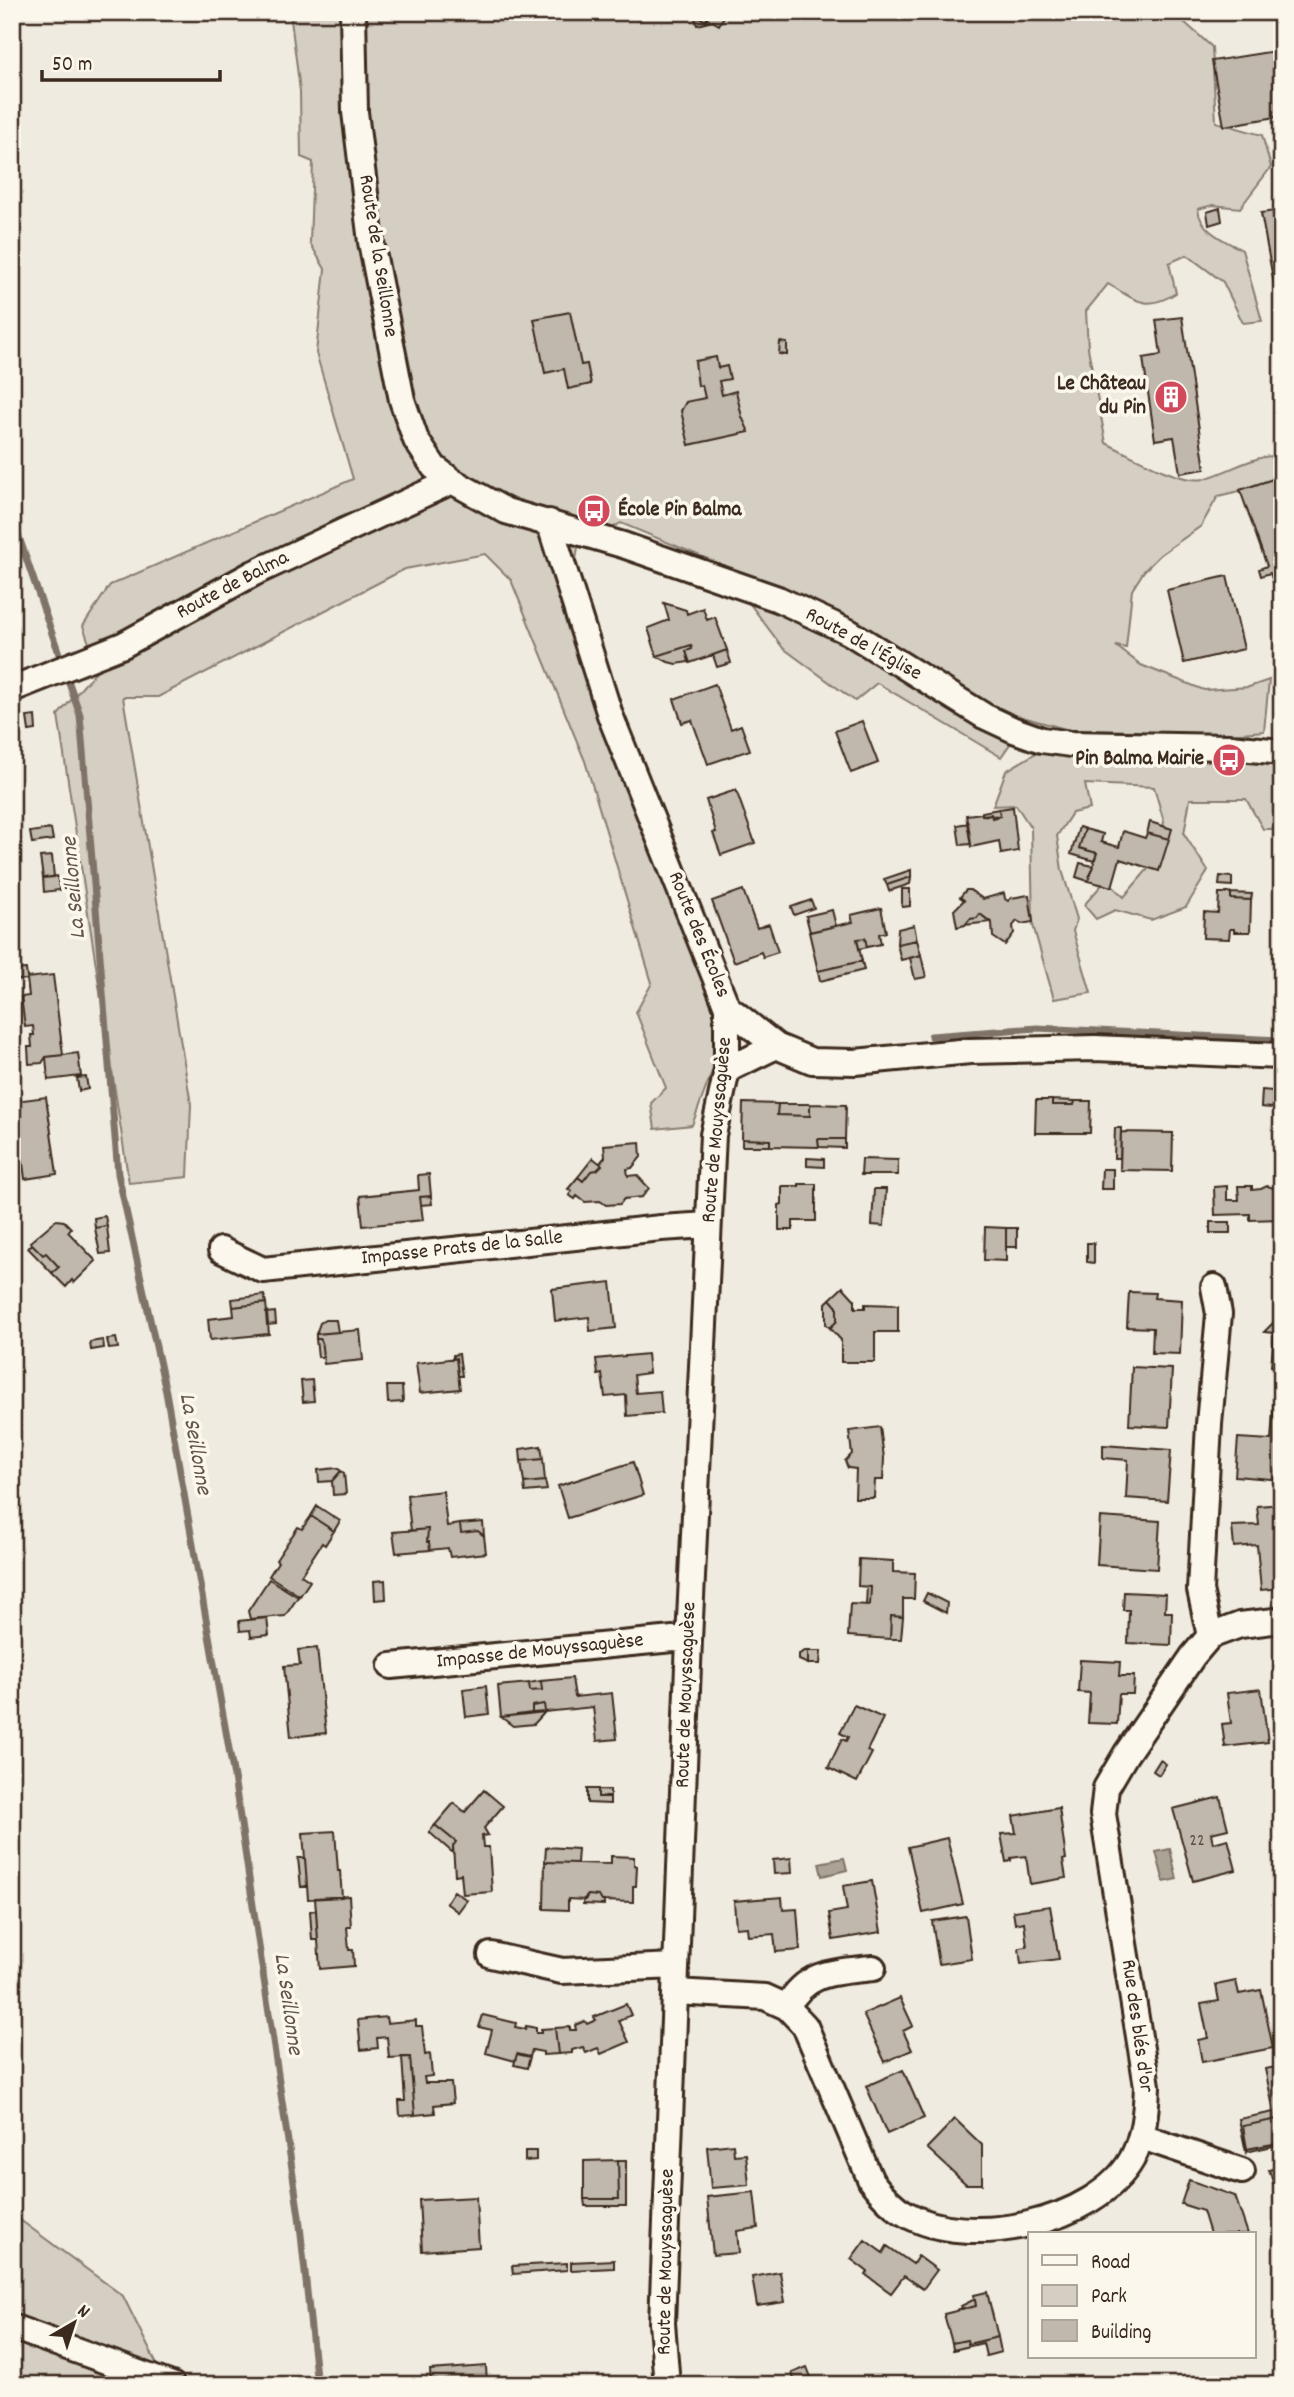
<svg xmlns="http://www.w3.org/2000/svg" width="1294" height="2397" viewBox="0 0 1294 2397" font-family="Dekko,sans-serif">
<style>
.green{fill:#d5cec3;stroke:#887c70;stroke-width:2}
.water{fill:#aca397;stroke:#7f7367;stroke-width:2}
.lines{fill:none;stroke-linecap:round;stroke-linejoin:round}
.stream{stroke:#7f7367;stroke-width:7}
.building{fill:#c0b8ad;stroke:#3b2a1e;stroke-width:2}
.minor-casing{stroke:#3b2a1e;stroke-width:30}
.minor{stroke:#fbf7ec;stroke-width:24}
.labels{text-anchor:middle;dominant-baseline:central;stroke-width:7;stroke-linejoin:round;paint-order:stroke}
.number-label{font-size:18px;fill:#5c4e42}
.street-label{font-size:21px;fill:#3b2a1e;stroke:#fbf7ec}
.poi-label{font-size:21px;font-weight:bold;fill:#3b2a1e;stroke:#fbf7ec;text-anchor:end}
.water-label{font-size:23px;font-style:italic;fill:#635448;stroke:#fbf7ec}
</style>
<rect width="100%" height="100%" fill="#f0ebe0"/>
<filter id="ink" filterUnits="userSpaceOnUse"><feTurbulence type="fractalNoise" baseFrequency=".0143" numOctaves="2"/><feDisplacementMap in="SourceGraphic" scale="14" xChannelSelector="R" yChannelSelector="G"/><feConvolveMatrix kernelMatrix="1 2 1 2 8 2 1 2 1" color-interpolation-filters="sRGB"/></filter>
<g filter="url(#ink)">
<path class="green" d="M290 12H1185L1183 21 1212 47 1216 122 1262 135 1271 167 1240 208 1213 205 1198 209C1200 231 1224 240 1242 250L1262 321 1243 323 1223 282 1187 255 1169 263 1176 293C1146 312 1136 300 1108 284L1086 311 1088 348 1106 443C1129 454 1180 484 1203 479 1230 472 1253 454 1282 456V481L1218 496 1201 526 1160 555 1144 571 1132 590 1126 648 1116 646 1141 665 1204 690 1249 687 1269 680 1264 731 1230 734 1231 755 1282 760V829H1263L1246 799H1190L1184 834 1208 871 1186 907 1151 920 1115 910 1096 919 1084 905 1106 880 1124 897 1153 863 1164 822 1154 787 1085 784 1090 809 1072 813 1057 836 1062 870 1077 919 1073 931 1091 993 1054 999 1033 925 1031 828 1016 805 993 806 1006 771 1041 750C1082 762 1105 761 1147 753L1140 731 1069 730 1008 713 964 694 1010 744 1001 757 877 683 855 701 783 648 720 564 621 523 578 547 574 573 733 1016 692 1125 655 1129 651 1103 666 1088 636 1012 652 983 585 761 511 580 485 554 405 569 158 697H123L191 1104 188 1177 129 1183 58 715 98 669 83 626 110 585 353 479 316 353 325 269 310 243 313 162 301 157 300 91Z
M12 2214 123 2296 167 2385H12Z"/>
<path class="water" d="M1170 1849 1177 1879 1164 1882 1156 1852Z
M844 1858 847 1870 822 1876 819 1863Z"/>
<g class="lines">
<path class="stream" d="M12 517 80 715 118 1174 166 1392 234 1777 299 2216 317 2385
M931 1036 1037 1028 1282 1040"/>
</g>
<path class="building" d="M733 12 731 16 726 13 719 25 707 18 706 21 691 13Z
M694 14 706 21 707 18 713 21 697 25Z
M1282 50V116L1224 126 1212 61Z
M1220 208 1222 221 1209 225 1207 212Z
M1282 210V328L1261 213Z
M570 312 581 365 587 364 591 384 568 389 564 369 545 373 534 319Z
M1182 317 1205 469 1180 473 1174 437 1155 440 1143 358 1161 355 1156 320Z
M780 342 787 343V355L779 354Z
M716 357 718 368 727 366 730 379 719 381 722 395 736 391 742 417 749 432 689 445 681 411 686 402 705 398 702 385 698 386 695 361Z
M1282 476V498L1273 502 1282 522V601L1280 602 1270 573 1261 576 1259 569 1267 566 1240 490Z
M1227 576 1244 649 1184 663 1167 590Z
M664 603 686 610 687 614 703 608 707 620 715 617 727 650 690 663 686 651 692 649 691 645 657 656 648 628 669 620Z
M691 645 692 649 686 651 689 662 676 664 668 662 657 656Z
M727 650 731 663 717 667 713 655Z
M715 684 731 729 741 725 750 750 708 764 692 720 682 723 674 699Z
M35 716 36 730 29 731 27 717Z
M862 721 878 763 851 773 835 731Z
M736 790 755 843 721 855 713 833 716 832 706 800Z
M1013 807 1018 851 1001 854 999 841 971 847 966 815 982 813V815L991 814 992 818 1000 816 999 809Z
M999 809 1000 816 982 815V812Z
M1150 822 1172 829 1169 839 1147 833Z
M968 823 971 844 960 845 957 825Z
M1079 827 1085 829 1079 848 1097 853 1094 861 1071 854Z
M51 829 53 840 32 843 30 832Z
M1085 829 1103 834 1101 842 1119 847 1123 831 1145 838 1147 833 1169 839 1159 871 1120 859 1112 887 1088 881 1097 853 1079 848Z
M52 856 54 877 43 878 40 857Z
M1080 863 1093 866 1088 881 1076 877Z
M911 870V877L887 885 884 879Z
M57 876 60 890 44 892 43 878Z
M1220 876 1232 877V886L1219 885Z
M911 877 910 884 889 891 887 885Z
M902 889H910V906L902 907Z
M743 890 757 928 769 924 778 952 763 957 761 952 734 962 712 901Z
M966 890H970L983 899 1004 893 1005 899 1008 901 1011 898 1029 895 1033 922 1021 924 1017 921 1013 926 1014 933 1005 945 993 937 992 923 980 914 977 918 970 919 965 925 957 927 954 910 964 900 960 897Z
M1219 893H1231V899L1251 900 1250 932H1234V929H1230L1229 939 1203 938 1204 912 1218 913Z
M1231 893 1252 894 1251 900 1231 899Z
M811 900 814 908 794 915 791 907Z
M881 908 886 932 879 934 881 944 867 947 865 938 857 939 862 961 818 971 809 932 853 922 851 915Z
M832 910 836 926 810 932 806 916Z
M980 914 990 922 965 925 970 919 977 918Z
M914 925 917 940 897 944 898 929Z
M865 938 867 947 859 949 857 939Z
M917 940 921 955 901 960 897 944Z
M921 955 926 977 915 979 910 958Z
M862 961 864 970 820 981 818 971Z
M26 969 27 978 53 975 63 1055 46 1057 42 1063 29 1064 28 1047H32L31 1035H34L33 1026 25 1027 21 997 29 996 27 979 12 981V970Z
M78 1053 81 1076 48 1080 46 1057Z
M86 1077 88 1089 79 1091 77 1078Z
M1262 1090 1282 1092V1120V1109L1261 1107Z
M46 1097 57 1174 25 1179 15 1101Z
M1036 1100H1052V1105H1074L1075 1101H1091L1090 1133H1035Z
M1052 1100 1075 1101 1074 1105H1052Z
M743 1103 778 1104 777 1115 810 1116V1104L846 1105 845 1139H818L819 1147 770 1146V1140L742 1139Z
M778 1104H810V1116L777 1115Z
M1115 1128H1121L1120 1158H1114Z
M1121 1132 1173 1133 1172 1171 1120 1170Z
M742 1139 770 1140V1146H742Z
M818 1139H845V1148L819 1147Z
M640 1142 641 1157 632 1168 627 1169 628 1176 637 1175 649 1188 642 1197 624 1199 620 1204 606 1205 600 1201 585 1202 577 1196 575 1199 569 1195 572 1191 568 1189 578 1177 583 1181 591 1171 597 1170 602 1165 600 1163 605 1157 604 1145Z
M593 1158 602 1165 597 1170 591 1171 583 1181 578 1177Z
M807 1158 824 1159V1167L807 1166Z
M862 1159 898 1160V1175H861Z
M1102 1169H1113V1189H1101Z
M429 1174 431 1196 420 1197 423 1220 363 1226 360 1196 419 1190 418 1175Z
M799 1184H816V1221H793V1230H779V1205L782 1204V1186H799Z
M1227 1186V1200H1239L1238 1186H1252V1190L1261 1189 1267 1186 1274 1188 1276 1194H1282V1219L1250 1220V1214L1215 1215 1214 1187Z
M874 1189H886L884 1226 872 1225Z
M431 1196 432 1204 421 1205 420 1197Z
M105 1216 107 1226 95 1228 94 1218Z
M56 1220 64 1221 71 1228 68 1232 96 1261 74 1283 72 1280 66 1287 52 1273 59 1267 46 1253 43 1255 30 1242Z
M1210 1222H1230V1233H1210Z
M107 1226 110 1253 100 1254 95 1228Z
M985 1227 1006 1228V1261L984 1260Z
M1006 1228H1017V1247H1006Z
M1087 1243H1094V1263L1087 1262Z
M32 1244 43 1255 46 1253 59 1267 52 1273 28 1248Z
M611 1282 616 1328 590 1331 589 1317 555 1321 552 1289Z
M843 1287 855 1300V1308H865V1304L898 1305V1332H875V1362H841V1340L830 1328 837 1321V1307L830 1299Z
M1129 1292 1155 1293 1154 1298 1182 1300 1180 1354 1152 1353 1153 1328 1127 1327Z
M264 1295 266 1303 233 1307 232 1299Z
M830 1299 837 1307V1321L830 1328 826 1324V1303Z
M266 1303 269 1334 210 1340 208 1319 234 1316 233 1307Z
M275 1312 276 1324 267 1325 266 1313Z
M1282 1314V1367L1271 1366 1274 1333 1264 1332Z
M325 1320H336L338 1332 316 1334 320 1323Z
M12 1324H16L19 1346 12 1347Z
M360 1330 363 1360 324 1364 321 1339H316V1334Z
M116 1338 118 1348 109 1349 107 1339Z
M316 1339H321L323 1357H318Z
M103 1340 104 1348 91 1350 90 1342Z
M459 1354 462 1376H458L456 1358 453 1359V1355Z
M647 1354 649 1373 634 1375 636 1393 660 1391 662 1413 627 1416 626 1395 605 1397 602 1374 598 1375 596 1359Z
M456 1358 460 1389 420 1393 416 1363Z
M1132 1367 1172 1369 1169 1427 1129 1425Z
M312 1380 314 1401 303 1402 301 1381Z
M387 1386H402L403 1402 388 1403Z
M1274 1402 1282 1403V1480L1235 1476 1238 1438 1271 1440Z
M880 1427 884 1458 883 1480H875L874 1498H855L856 1469 848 1468 845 1461 852 1454 849 1431Z
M1103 1445 1171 1450 1167 1501 1126 1498 1128 1460 1103 1458Z
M541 1446 543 1459 521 1461 520 1449Z
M543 1459 545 1481 524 1483 521 1461Z
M633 1462 643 1495 568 1518 558 1486Z
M337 1468 341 1471 332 1481 319 1482 318 1470Z
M341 1471 344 1473 346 1494 333 1495 332 1481Z
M545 1481 547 1490 525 1492 524 1483Z
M443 1491 447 1526 460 1524 461 1533 478 1531 484 1536 486 1553 450 1557 448 1548 430 1550 429 1542H427L428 1529 411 1531 407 1495Z
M1282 1504V1588L1261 1590 1257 1545 1234 1547 1232 1526 1259 1525 1257 1506Z
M317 1506 340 1521 334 1531 311 1516Z
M311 1516 334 1531 325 1545 322 1543 301 1575 310 1581 300 1596 269 1576 278 1562 276 1560 298 1527 302 1529Z
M1100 1517 1160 1521 1157 1569 1097 1565Z
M483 1522 484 1536 478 1531 461 1533 460 1524Z
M428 1529 427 1542H429L430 1550 396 1553 393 1532Z
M859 1559 893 1561V1572L915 1573 914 1599H903V1617L891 1616 890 1639 848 1636 850 1604 870 1605 871 1587 858 1586Z
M269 1579 298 1597 285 1616 250 1619 248 1611Z
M385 1580 386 1599 375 1600 374 1581Z
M867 1587H871L870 1605H866Z
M1124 1592 1166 1594 1165 1612H1172L1171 1645 1128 1643 1129 1610H1123Z
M927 1593 947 1603 946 1613 923 1601Z
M891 1616 903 1617 901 1639H890Z
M267 1618 269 1635 251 1637 250 1630 240 1631 239 1621Z
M317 1648 326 1733 291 1737 284 1666 300 1665 298 1650Z
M805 1651H808V1664L799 1660V1654Z
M808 1651H821L820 1664H808Z
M1080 1660 1120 1662 1119 1676H1134L1133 1694H1119L1117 1724 1088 1723 1090 1693 1078 1692Z
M572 1678 575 1697 612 1693 617 1739 597 1741 593 1707 545 1712 544 1704 532 1706V1713L501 1717 498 1686 529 1683 530 1691 542 1690 541 1681Z
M541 1681 542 1690 530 1691 529 1683Z
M486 1686 489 1714 466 1717 463 1689Z
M1261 1689 1268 1742 1225 1747 1222 1724 1231 1723 1227 1693Z
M544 1704 545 1712 532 1713V1706Z
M854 1705 883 1718 867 1751 872 1753 857 1782 828 1768 842 1739 846 1741 848 1737 840 1733Z
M545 1712 534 1724 513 1726 501 1717Z
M1160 1760 1166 1764 1159 1775 1153 1771Z
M587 1789H598V1797H610V1804L587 1803Z
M598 1789 610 1790V1797H598Z
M484 1790 503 1806 484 1828 488 1835 482 1836 483 1847H489L492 1892 463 1894 461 1874 455 1875 453 1846 456 1842 435 1825 454 1803 465 1812Z
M1220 1797 1228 1829 1211 1833 1213 1843 1228 1839 1236 1870 1193 1881 1173 1809Z
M1059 1808 1066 1859 1063 1860 1066 1878 1030 1884 1026 1856 1011 1858V1861L1006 1862 1001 1834 1016 1833 1013 1816Z
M435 1825 456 1842 453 1846V1853L429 1832Z
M335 1831 338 1871H340L342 1897 308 1899 303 1833Z
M947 1838 963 1904 923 1913 908 1847Z
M546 1847 578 1849 577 1863 545 1862Z
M611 1856 634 1857V1865L637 1866 636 1886H633V1902L602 1901 599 1896 588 1895 585 1900 568 1899V1910L544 1909 545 1862 611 1864Z
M298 1858H305L307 1886 301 1887Z
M791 1858 792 1873 774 1874 773 1860Z
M872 1881 881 1932 833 1940 829 1913 847 1910 843 1886Z
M454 1891 467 1900 458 1912 446 1903Z
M588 1895 599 1896 602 1901H604V1905L583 1904V1900Z
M349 1896 351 1927H347L349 1950H353L354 1966 320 1969 315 1898Z
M782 1897 783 1910 797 1909 800 1950 776 1952 774 1934 748 1936 747 1927 736 1928 734 1901Z
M1050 1906 1059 1959 1021 1964 1019 1948 1027 1947 1024 1922 1015 1924 1013 1911Z
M316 1910 318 1940H312L310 1911Z
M966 1916 972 1959 939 1964 932 1921Z
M1236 1981 1239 1994 1261 1990 1273 2048 1202 2062 1198 2040 1208 2038 1201 2004 1219 2001 1216 1985Z
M900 1998 913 2026 903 2031 912 2050 885 2062 863 2014Z
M626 2004 631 2015 619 2021 629 2042 601 2054 598 2048 586 2053 583 2047 572 2050V2053L558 2054 555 2028 570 2027V2030H576L575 2025 585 2021 587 2024 596 2020 594 2017Z
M483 2015 516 2023 515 2027 525 2029 526 2026 536 2028V2033H541V2029L555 2028 558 2054 543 2055V2052L532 2050 530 2057 517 2054 515 2061 486 2053 492 2030 479 2027Z
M386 2017 387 2023 416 2020V2026H422L425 2055 430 2054 432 2076 424 2077 425 2083H451L453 2103 434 2105 435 2113 415 2115 410 2057 389 2058 387 2037 377 2038 378 2048 361 2050 358 2020Z
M517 2054 530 2057 527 2068 514 2065Z
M402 2057H410L415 2115 400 2116 399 2101H405Z
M1282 2066V2068L1275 2069 1282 2099V2118L1243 2126 1247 2149 1246 2152 1239 2119 1274 2112 1265 2069Z
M1282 2068V2099L1275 2069Z
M903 2070 924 2118 887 2134 866 2086Z
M1282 2118V2142L1247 2149 1243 2126Z
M955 2119 982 2145V2184H966L927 2148Z
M1282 2142V2144L1246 2152 1247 2149Z
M733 2144 734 2155 746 2154 749 2185 711 2188 707 2147Z
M525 2151H536V2160L525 2161Z
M618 2160 619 2199H584V2161Z
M618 2160H626V2206H585L584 2199H619Z
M1282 2166V2208L1269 2170Z
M1189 2180 1235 2196 1248 2234H1210L1203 2211 1181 2204Z
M754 2192 758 2228 737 2231 739 2253 713 2255 707 2197Z
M476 2197 479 2247 422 2251 419 2200Z
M865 2240 883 2253 887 2246 913 2264 918 2256 937 2270 923 2289 904 2276 891 2293 866 2275 868 2272 851 2259Z
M614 2260V2268L571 2270V2262Z
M567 2263V2270L513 2274 512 2266Z
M780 2272 785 2302 757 2306 752 2277Z
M987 2292 998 2337 968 2344 967 2340 952 2343 944 2314 976 2306 974 2295Z
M975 2299 976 2306 962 2310 961 2306Z
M998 2337 1001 2352 986 2356 983 2343 953 2350 952 2343 967 2340 968 2344Z
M486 2366 487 2385H431L430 2370Z
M807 2367 814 2385H796L792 2373Z"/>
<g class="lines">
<defs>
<path id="minor" d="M353 12 355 112 371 242 402 400 416 440 434 467 452 481 506 511 623 545 778 599 849 632 984 716 1014 730 1042 740 1071 744 1229 747 1282 752
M549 522 610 715 727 1007 776 1046 812 1061 855 1062 970 1051 1095 1048 1282 1056
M12 689 123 645 254 573 452 481
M727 1070 776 1046
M221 1250 263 1270 661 1228 708 1225
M1210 1636 1200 1590 1209 1424 1219 1314 1214 1287
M391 1666 673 1639 689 1640
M491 1955 562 1971 676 1966
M675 1992 765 1997 787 2007 805 2026 871 2181C881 2194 892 2206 906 2214 968 2250 1096 2223 1132 2159 1144 2136 1146 2112 1147 2086L1103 1814 1106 1788 1126 1754 1193 1656 1210 1636 1240 1625 1282 1620
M787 2007C807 1970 836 1972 873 1968
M1142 2137 1242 2171
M12 2327 172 2385
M667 2385 662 2323 689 1640 713 1135 727 1070V1007"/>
</defs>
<use href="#minor" class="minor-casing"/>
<use href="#minor" class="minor"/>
</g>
</g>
<defs>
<symbol id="building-disc" viewBox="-11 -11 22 22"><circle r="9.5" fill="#d1495b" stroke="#fbf7ec"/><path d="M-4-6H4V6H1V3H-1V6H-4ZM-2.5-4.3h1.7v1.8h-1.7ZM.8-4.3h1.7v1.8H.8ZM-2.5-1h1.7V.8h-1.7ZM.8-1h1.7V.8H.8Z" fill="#fff"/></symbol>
<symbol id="bus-disc" viewBox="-11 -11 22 22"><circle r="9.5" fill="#d1495b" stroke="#fbf7ec"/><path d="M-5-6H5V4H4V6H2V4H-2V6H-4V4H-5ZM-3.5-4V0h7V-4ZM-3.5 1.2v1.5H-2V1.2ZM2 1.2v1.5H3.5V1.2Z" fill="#fff"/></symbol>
</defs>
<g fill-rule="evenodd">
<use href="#building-disc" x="1152" y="378" width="38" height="38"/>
<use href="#bus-disc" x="575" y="492" width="38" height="38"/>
<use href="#bus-disc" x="1210" y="741" width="38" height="38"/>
</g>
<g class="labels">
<g class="number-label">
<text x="1197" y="1841">22</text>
</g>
<g class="street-label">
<text transform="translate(377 256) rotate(81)">Route de la Seillonne</text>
<text transform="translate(233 586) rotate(-28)">Route de Balma</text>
<text transform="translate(863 645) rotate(29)">Route de l'Église</text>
<text transform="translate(698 935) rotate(68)">Route des Écoles</text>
<text transform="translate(718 1130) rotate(-85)">Route de Mouyssaguèse</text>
<text transform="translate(462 1249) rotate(-6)">Impasse Prats de la Salle</text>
<text transform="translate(540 1652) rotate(-6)">Impasse de Mouyssaguèse</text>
<text transform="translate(687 1695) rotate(-88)">Route de Mouyssaguèse</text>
<text transform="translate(1136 2026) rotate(82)">Rue des blés d'or</text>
<text transform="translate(667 2262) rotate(-89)">Route de Mouyssaguèse</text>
</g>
<g class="poi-label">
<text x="1146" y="385">Le Château<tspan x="1146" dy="24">du Pin</tspan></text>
<text x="618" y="511" text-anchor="start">École Pin Balma</text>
<text x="1204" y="760">Pin Balma Mairie</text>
</g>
<g class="water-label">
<text transform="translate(75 888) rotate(-95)">La Seillonne</text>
<text transform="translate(194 1444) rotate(80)">La Seillonne</text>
<text transform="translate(287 2004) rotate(82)">La Seillonne</text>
</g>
</g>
<rect width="1294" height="2397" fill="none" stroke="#fbf7ec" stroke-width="42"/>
<rect x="21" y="21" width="1252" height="2355" fill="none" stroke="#3b2a1e" stroke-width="2.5" filter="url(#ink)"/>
<rect x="1028" y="2232" width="228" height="126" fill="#fbf7ec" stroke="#aea59a" stroke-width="2"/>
<rect x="1042" y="2255" width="35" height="10" fill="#fbf7ec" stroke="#aea59a" stroke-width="2"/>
<text x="1091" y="2268" font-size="21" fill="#3b2a1e">Road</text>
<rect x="1042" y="2285" width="35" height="21" fill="#d5cec3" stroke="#aea59a" stroke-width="2"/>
<text x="1091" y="2302" font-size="21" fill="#3b2a1e">Park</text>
<rect x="1042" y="2320" width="35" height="21" fill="#c0b8ad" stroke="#aea59a" stroke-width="2"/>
<text x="1091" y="2338" font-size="21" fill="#3b2a1e">Building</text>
<g transform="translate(74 2323) rotate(39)" stroke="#fbf7ec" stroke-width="5" paint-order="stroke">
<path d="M0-5L12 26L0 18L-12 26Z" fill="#3b2a1e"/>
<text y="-10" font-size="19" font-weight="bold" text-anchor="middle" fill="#3b2a1e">N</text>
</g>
<path d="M42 70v10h178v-10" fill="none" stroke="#3b2a1e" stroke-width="3.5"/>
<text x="52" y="70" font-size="21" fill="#3b2a1e" stroke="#fbf7ec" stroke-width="5" paint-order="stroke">50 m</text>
</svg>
